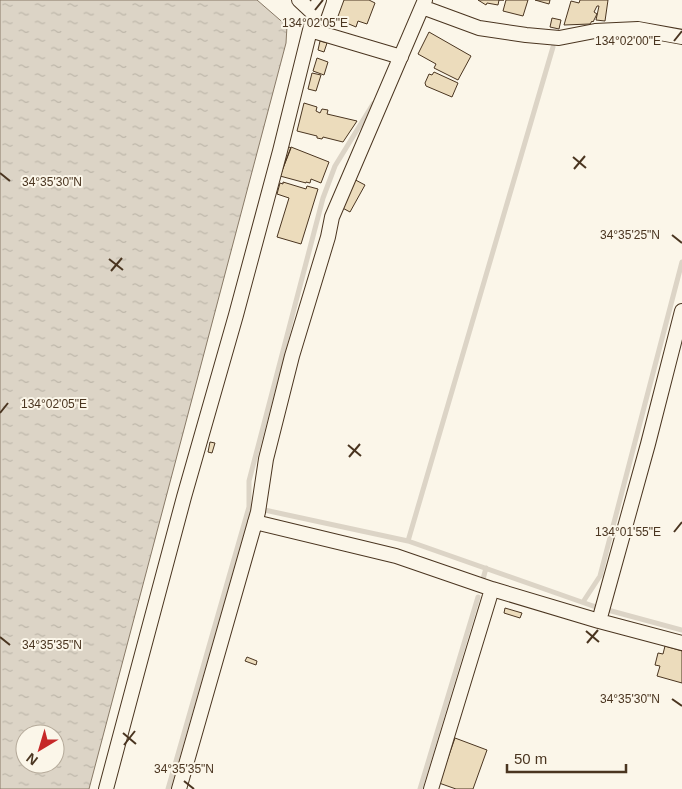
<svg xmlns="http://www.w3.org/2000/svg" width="682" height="789" viewBox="0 0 682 789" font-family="Helvetica,sans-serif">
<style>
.water{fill:url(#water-ripples);stroke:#887966;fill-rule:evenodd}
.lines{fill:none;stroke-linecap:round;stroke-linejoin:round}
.stream{stroke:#dcd4c6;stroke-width:5}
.building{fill:#ecdcbc;stroke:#4a3520}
.street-casing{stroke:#4a3520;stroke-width:16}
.street{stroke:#fbf6e9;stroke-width:14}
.ticks{fill:none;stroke:#4a3520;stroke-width:2}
.ticks-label{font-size:12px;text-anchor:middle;fill:#4a3520;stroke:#fbf6e9;stroke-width:4;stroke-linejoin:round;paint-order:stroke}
</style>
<defs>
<pattern id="water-ripples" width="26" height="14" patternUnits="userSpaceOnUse" patternTransform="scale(1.25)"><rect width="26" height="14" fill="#dcd4c6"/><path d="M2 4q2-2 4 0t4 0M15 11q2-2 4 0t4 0" fill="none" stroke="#beb7aa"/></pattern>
</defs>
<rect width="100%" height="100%" fill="#fbf6e9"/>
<path class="water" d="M0 0H257L287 26 286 43 89 789H0ZM25 734H55V764H25Z"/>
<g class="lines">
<path class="stream" d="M260 509 408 541 593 606 682 630
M408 541 553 47
M483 579 486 568
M583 602 600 576 682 262
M168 789 249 507V481L323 198 335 166 373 104
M420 789 478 597"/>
</g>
<path class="building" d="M344 0H369L375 3 367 24 358 21 356 27 337 19Z
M478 0H504H499L498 5 487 3 486 5Z
M506 0H528L523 16 503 11Z
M535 0H550L549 4Z
M580 0H608L605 21 596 20 599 6H597L594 12 597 14 593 22 592 21 590 24 564 25 571 1 579 3Z
M552 18 561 20 559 29 550 27Z
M429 32 471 56 458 80 434 68 436 64 418 54Z
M320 41 327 43 324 52 318 50Z
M317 58 328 62 324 75 313 71Z
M434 72 458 83 452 97 426 86 425 83 429 74 432 75Z
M312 73 321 75 316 91 308 89Z
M304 103 317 107 316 111 320 113 322 109 328 110 327 114 357 121 343 142 323 137 322 139 317 138V136L297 131Z
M287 146 291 148 280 176Z
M291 147 329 162 321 183 311 179 310 183 306 182V183L280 176Z
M348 176 365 185 350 212 337 205Z
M283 182 306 189 307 186 318 189 301 244 277 237 289 198 277 194 280 183 283 184Z
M210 442 215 443 212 453 208 452Z
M505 608 522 613 520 618 504 613Z
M665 646 682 651V683L657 676 660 666 655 665 658 653 663 654Z
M247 657 257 661 256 665 245 661Z
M455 738 487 750 473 789H456L439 783Z"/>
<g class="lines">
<defs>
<path id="street" d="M299 0 314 14
M422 7 479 28 526 35 559 38 595 31 638 29 682 37
M310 30 401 57
M255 522 396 556 492 589 599 621 682 643
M599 621 648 444 682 311
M106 789 184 497 236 315 280 151 314 14 319 0
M179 789 258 512 266 459 292 356 328 237 332 217 425 0
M431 789 492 589"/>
</defs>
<use href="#street" class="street-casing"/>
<use href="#street" class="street"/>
</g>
<path class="ticks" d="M315 10 323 0M674 41 682 31M573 157 586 168M574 169 585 156M0 173 10 181M672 235 682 243M109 259 123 270M111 271 122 258M0 413 8 403M348 445 361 456M349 457 360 444M674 532 682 522M586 631 599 642M0 637 10 645M587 643 598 630M672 699 682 706M123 733 136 744M124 745 135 731M184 781 194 789"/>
<g class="ticks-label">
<text x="315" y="27">134°02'05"E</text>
<text x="628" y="45">134°02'00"E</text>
<text x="52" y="186">34°35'30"N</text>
<text x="630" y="239">34°35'25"N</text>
<text x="54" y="408">134°02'05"E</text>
<text x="628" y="536">134°01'55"E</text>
<text x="52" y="649">34°35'35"N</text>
<text x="630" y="703">34°35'30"N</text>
<text x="184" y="773">34°35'35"N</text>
</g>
<g transform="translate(40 749) rotate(218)"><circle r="24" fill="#fbf6e9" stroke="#b4a999"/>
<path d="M0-4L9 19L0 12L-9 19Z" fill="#c62828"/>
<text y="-8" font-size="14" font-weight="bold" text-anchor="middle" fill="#4a3520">N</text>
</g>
<path d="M507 764v8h119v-8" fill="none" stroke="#4a3520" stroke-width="2.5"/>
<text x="514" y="764" font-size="15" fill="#4a3520" stroke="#fbf6e9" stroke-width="4" paint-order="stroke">50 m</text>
</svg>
